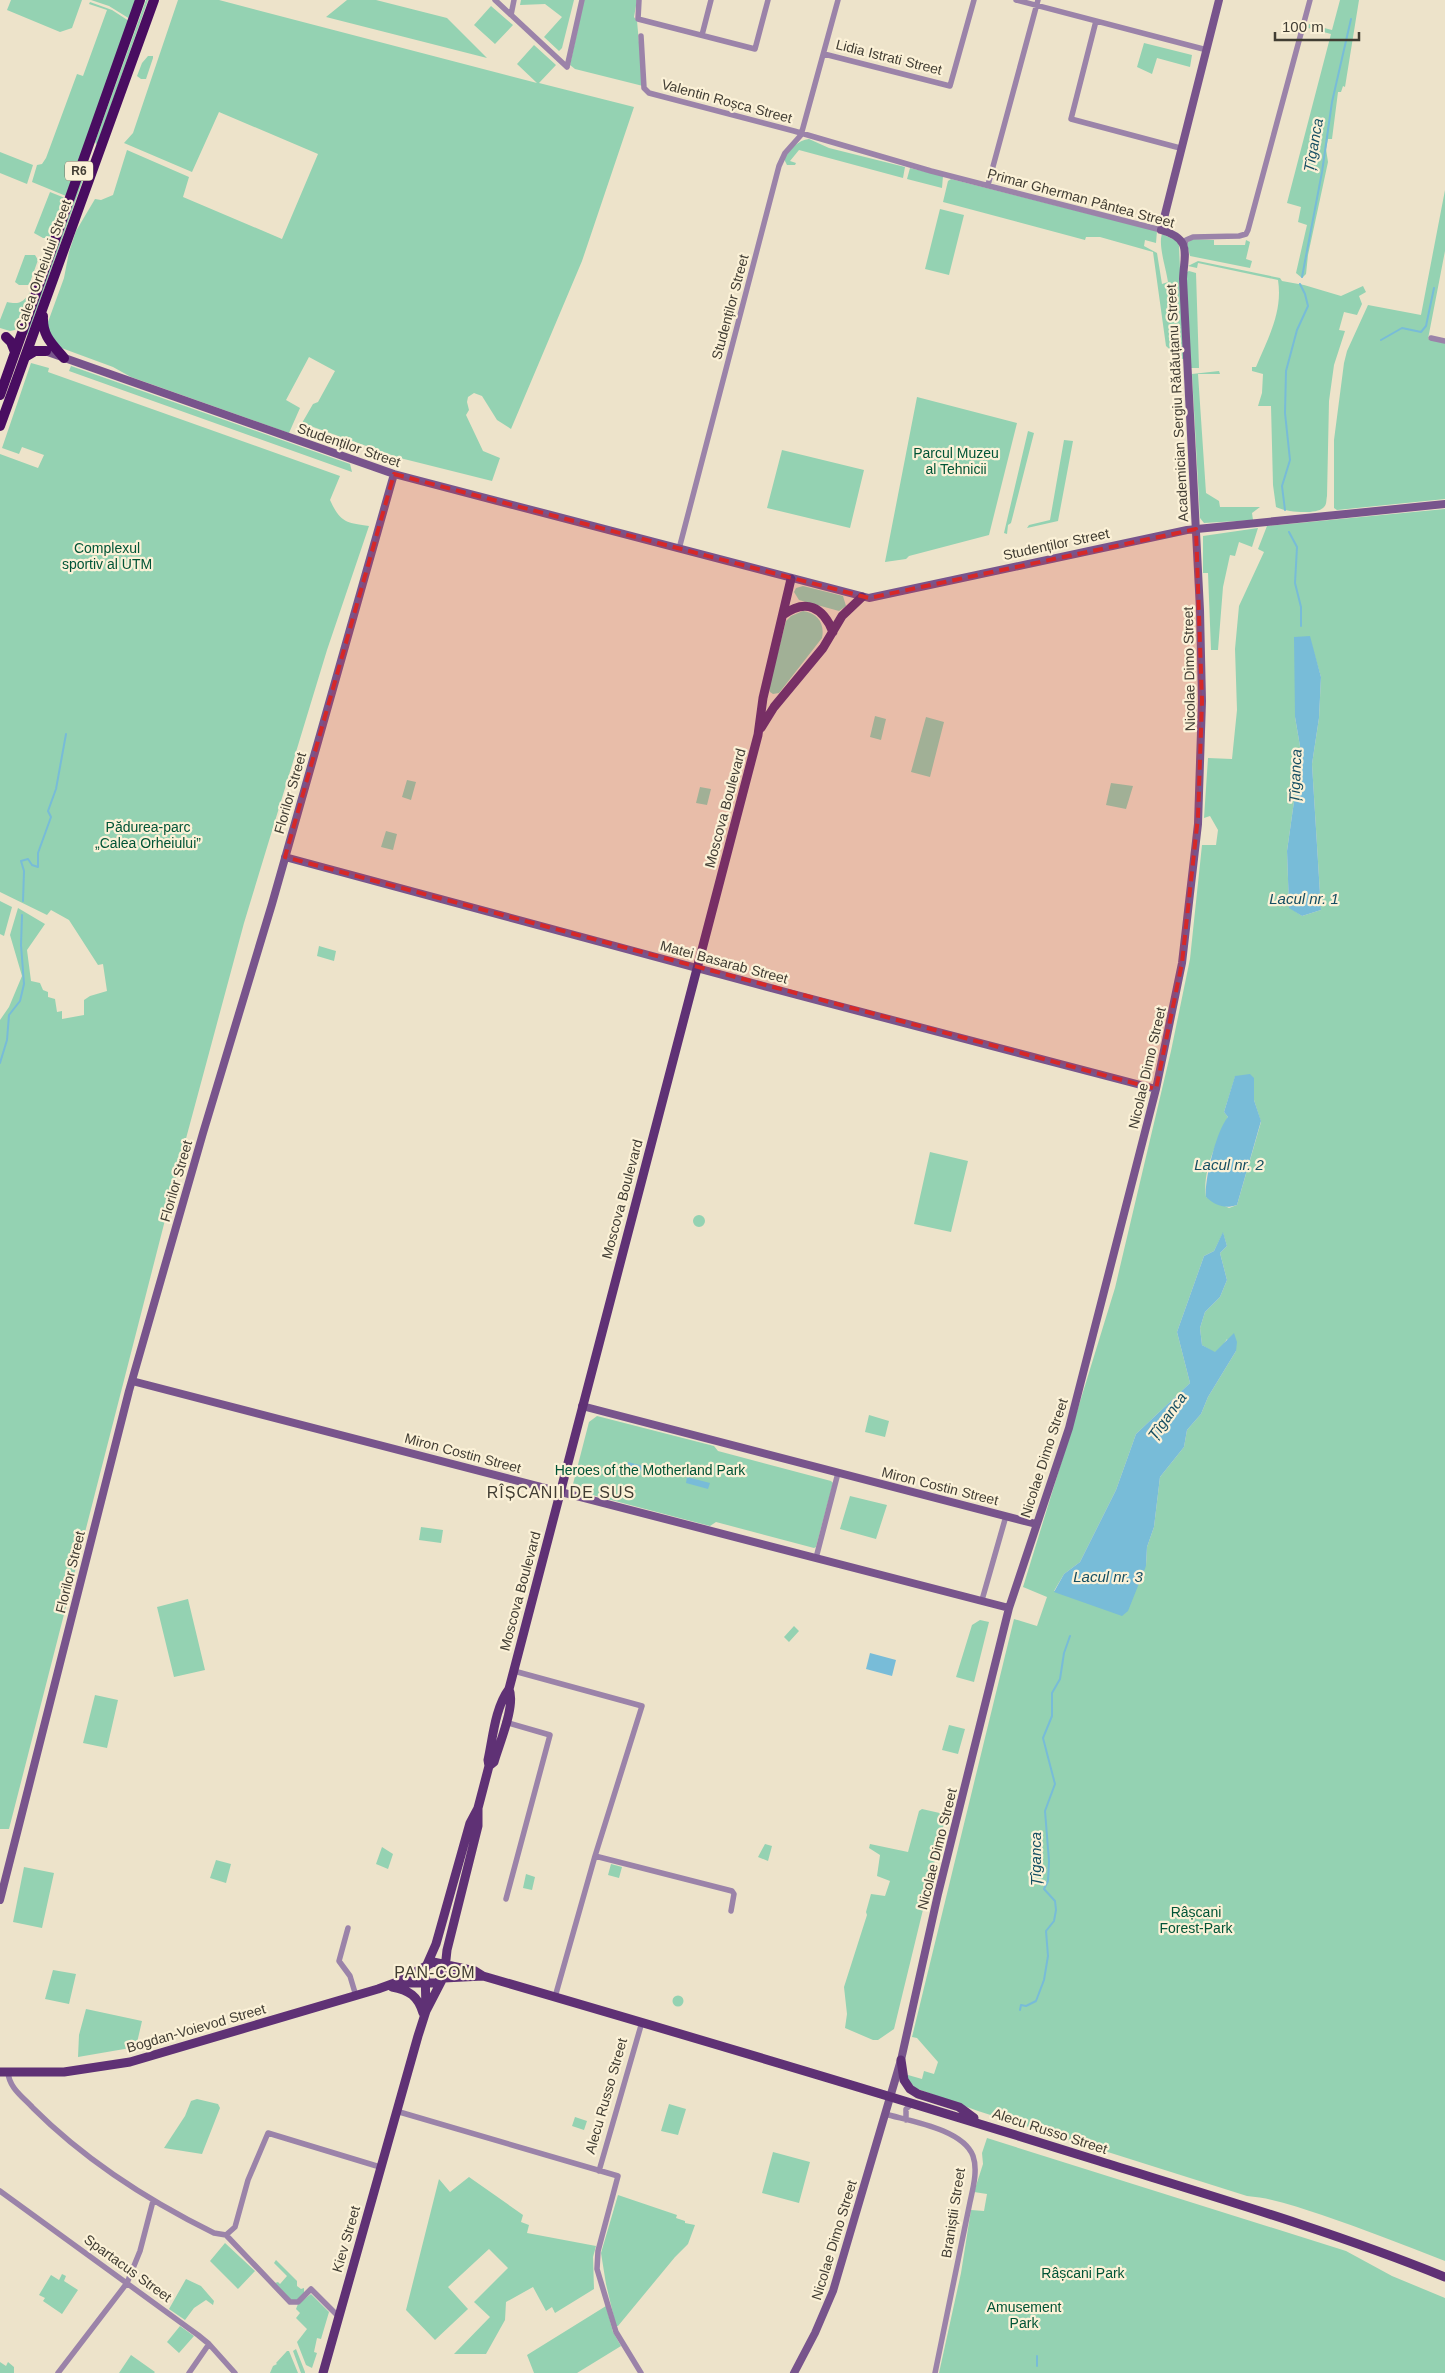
<svg xmlns="http://www.w3.org/2000/svg" width="1445" height="2373" viewBox="0 0 1445 2373" font-family="Arial,sans-serif">
<style>
.green{fill:#94d2b2;fill-rule:evenodd}
.water{fill:#78bcd8}
.lines{fill:none;stroke-linecap:round;stroke-linejoin:round}
.stream{stroke:#78bcd8;stroke-width:2}
.street{stroke:#9b83a9;stroke-width:5.5}
.secondary{stroke:#78548c;stroke-width:8}
.primary{stroke:#5f3175;stroke-width:9}
.highway{stroke:#490d61;stroke-width:10}
.marked{fill:#d62828;fill-opacity:0.2;stroke:#d62828;stroke-width:4;stroke-dasharray:10 6;stroke-linejoin:round}
.labels{text-anchor:middle;dominant-baseline:central;stroke-width:4.5;stroke-linejoin:round;paint-order:stroke}
.shield{fill:#fbf1d7;stroke:#797364;stroke-width:1}
.shield-label{font-size:12px;font-weight:bold;fill:#413d33}
.street-label{font-size:14px;fill:#413d33;stroke:#fbf1d7}
.park-label{font-size:14px;fill:#005436;stroke:#fbf1d7}
.water-label{font-size:15px;font-style:italic;fill:#154e62;stroke:#fbf1d7}
.quarter-label{font-size:16px;letter-spacing:1px;fill:#413d33;stroke:#fbf1d7}
</style>
<rect width="100%" height="100%" fill="#ede3ca"/>
<path class="green" d="M11 0H82L72 28 60 32 7 10Z
M91 0H137L130 19 109 6Z
M146 0H148L97 145 95 142Z
M178 0H219L537 83 517 64 534 45 556 65 539 83 634 107 582 261 511 429 497 420 482 396 474 393 468 397 467 402 469 410 466 415 483 451 500 458 492 481 400 458 302 423 313 404 318 402 335 371 309 357 286 400 300 408 289 433 131 377 113 367 56 346 48 329V322L64 278 69 252 76 231 95 199 101 200 113 195 127 150 189 177 183 197 282 239 318 154 219 112 192 172 124 143 133 133Z
M347 0H376L447 18 487 58 326 17Z
M521 0H574L562 48 559 51 544 37 562 17 545 4 520 5Z
M584 0H637L634 17 637 21 643 86 575 69 570 65Z
M1340 0H1359L1345 87 1343 86 1341 92H1338L1332 139H1328L1326 149 1328 162 1308 255 1306 274 1302 278 1296 273 1307 225 1298 222 1301 207 1287 203 1331 34 1308 28 1309 24 1332 30Z
M90 2 112 10 129 21 66 196 32 182 37 165 42 164 46 158 77 74 83 76 107 10 89 4Z
M491 6 513 25 495 44 474 25Z
M1144 43 1192 55 1190 67 1157 58 1152 74 1137 67Z
M148 56H153V58L146 79H141L137 76 142 63Z
M809 139 829 148 905 167 903 178 799 150 790 161 796 163 795 165H787L784 159C789 150 798 140 809 139Z
M0 152 33 165 27 184 0 173Z
M89 163 28 334 26 335 87 164Z
M910 168 943 176 942 188 907 179Z
M951 179 1157 231 1156 243 1145 240 1144 246 1157 253 1162 284 1168 282C1166 268 1158 245 1162 234L1177 241 1179 246 1184 359 1174 358 1175 354 1166 346 1153 252 1100 237H1086L1085 240 943 202 948 181Z
M1445 190V251L1428 339 1445 342V499L1337 510 1334 508V440L1344 363 1347 351 1368 305 1421 315Z
M50 192 65 198 49 238H43L34 233Z
M940 209 964 215 949 275 925 269Z
M1191 239 1214 240V245H1245L1246 240 1250 242 1246 259 1252 261 1250 268 1190 256 1187 244Z
M25 255H35L38 260 29 285H19L15 282Z
M1198 261 1280 278 1282 281 1304 285 1341 296 1363 286 1366 292 1359 296 1362 304 1357 315 1344 312 1339 330 1345 331 1334 365 1329 401 1327 496C1326 501 1327 505 1323 508 1315 515 1285 512 1276 507L1273 485 1271 406H1258L1262 393 1263 374 1252 371V367H1256C1268 338 1283 312 1278 280L1198 263 1197 268 1188 266Z
M1189 271 1196 273 1199 368H1190L1185 273Z
M30 292 15 330 10 331 0 328V320L7 302C19 305 24 302 30 292Z
M31 363 49 368 48 372 340 476 330 500C340 522 346 523 369 526L327 650 244 923 184 1146 9 1829H0V1020L9 1007 22 976 10 935 18 908 45 924 27 950 31 981 40 983 43 990 48 992V997L55 999 57 1012 62 1011V1019L84 1015V1000L90 996 107 991 103 964 98 965 69 920 51 910 47 915 0 892V454L38 468 44 455 22 447 19 454 2 448Z
M71 366 350 464 352 472 69 371Z
M1219 371 1220 374H1198L1206 493 1219 501 1220 507H1260L1252 513 1253 520 1204 523 1200 518 1192 374Z
M917 397 1017 423 989 535 909 556 906 559 885 562Z
M1028 431 1034 433 1011 523 1008 525 1007 534 1004 533Z
M1064 440 1073 441 1058 521 1027 528 1029 525 1050 520Z
M782 450 864 470 850 528 767 508Z
M1445 509V2261C1404 2245 1363 2229 1322 2215 1297 2207 1273 2198 1247 2196L978 2111 915 2088 907 2078 908 2075 922 2079 924 2071 934 2074 938 2062 917 2038 912 2037 1014 1619 1037 1626 1047 1597 1023 1587 1115 1288 1171 1051 1190 959 1202 845H1216L1218 830 1210 816 1204 818 1208 758 1232 759 1237 710 1235 649 1239 606 1264 552 1258 549 1267 526ZM1309 636 1321 677 1319 718 1312 764 1321 910 1302 916 1289 907 1287 851 1301 752 1295 717ZM1235 1077 1254 1078V1100L1261 1122 1237 1205 1229 1208 1206 1197C1202 1169 1218 1141 1228 1117L1224 1112ZM1223 1233 1227 1246 1220 1253 1227 1280 1220 1297 1205 1312 1200 1328 1202 1345 1215 1353 1222 1347 1227 1339 1236 1351 1208 1397 1201 1414 1187 1430 1184 1447 1160 1477 1154 1527 1147 1547 1146 1566 1054 1591 1064 1574 1080 1562 1116 1490 1136 1434 1190 1383 1177 1332 1204 1256 1214 1251Z
M1258 528 1252 547 1239 542 1235 556 1230 555 1223 587 1218 650H1211L1208 573H1203V536Z
M803 586 843 596 846 606 839 611 799 600 794 592 796 588Z
M803 611C818 613 825 624 822 638L779 693 773 694 770 692 769 687 786 621 791 616Z
M875 716 886 719 881 740 870 737Z
M926 717 944 722 930 777 911 772Z
M407 780 416 782 411 800 402 797Z
M1111 783 1133 786 1126 809 1106 805Z
M700 787 711 789 707 805 696 803Z
M386 831 397 834 393 850 381 847Z
M0 901 12 907 4 936 0 934Z
M319 946 336 951 334 961 317 956Z
M930 1152 968 1161 951 1232 914 1224Z
M693 1221a6 6 0 1 1 12 0a6 6 0 1 1-12 0Z
M869 1415 889 1421 885 1437 865 1432Z
M597 1416 714 1446 718 1451 831 1481 833 1483 816 1547 814 1548 716 1522 710 1526 577 1491 573 1484 589 1422Z
M850 1496 887 1505 876 1539 840 1529Z
M421 1527 443 1530 441 1543 419 1540Z
M188 1599 205 1670 174 1677 157 1607Z
M980 1620 989 1622 974 1682 956 1677 972 1625Z
M794 1626 799 1631 789 1642 784 1637Z
M95 1695 118 1700 107 1748 83 1743Z
M949 1725 965 1729 958 1754 942 1750Z
M922 1809 944 1814 945 1819 894 2029 878 2040H873L845 2028 847 2014 844 1987 867 1915 866 1912 871 1894 885 1896 890 1881 877 1876 880 1855 869 1848 870 1844 908 1852 919 1811Z
M765 1844 772 1846 768 1861 758 1857Z
M382 1847 393 1854 388 1869 376 1864Z
M216 1860 231 1864 226 1883 210 1878Z
M611 1864 622 1867 619 1878 608 1875Z
M24 1867 54 1873 42 1928 13 1922Z
M526 1874 535 1877 532 1890 523 1888Z
M53 1970 76 1974 69 2004 45 1999Z
M672.5 2001a5.5 5.5 0 1 1 11 0a5.5 5.5 0 1 1-11 0Z
M86 2009 142 2021 136 2047 78 2057 79 2035Z
M197 2099 218 2104 220 2108 202 2154 164 2148 185 2116 191 2101Z
M669 2104 686 2109 678 2135 661 2131Z
M575 2117 587 2121 584 2130 572 2126Z
M987 2138 1346 2251 1392 2276 1445 2298V2373H939L961 2273 971 2210 984 2211 987 2194 974 2192 983 2164 982 2153Z
M773 2152 810 2162 799 2203 762 2193Z
M469 2177 523 2215 521 2222 529 2225 527 2233 596 2246 593 2257 594 2289 555 2313 552 2307 546 2311 533 2287 506 2302 505 2320 486 2354H454L490 2317 474 2302 508 2268 489 2249 448 2287 468 2309 435 2340 406 2310 439 2179 450 2192Z
M618 2195 677 2215 676 2218 685 2221V2223L695 2225 688 2244 675 2257 618 2326H616L606 2284 601 2253Z
M225 2243 255 2271 238 2289 210 2261Z
M276 2260 297 2281V2286L301 2289 304 2288V2294L296 2302H293L275 2283 278 2282 280 2284 287 2276 274 2263Z
M62 2274 66 2276 64 2281 78 2290 62 2314 43 2301 45 2298 39 2295 51 2275 59 2280Z
M186 2279 201 2286 214 2301 213 2305 206 2300 194 2308 185 2320 169 2309Z
M311 2294 329 2312 321 2339 317 2338 314 2352 317 2353 312 2368 306 2365 297 2342 307 2329 296 2318 300 2313 296 2309 298 2304Z
M606 2306 613 2332 621 2346 577 2373H534L527 2355Z
M180 2326 194 2336 179 2353 167 2342Z
M296 2349 305 2372V2373H301L293 2351Z
M287 2351H289L298 2373H270L273 2366 277 2364 276 2363Z
M131 2355 155 2372 154 2373H119Z
M0 2362 6 2366 8 2362 14 2367V2373H0Z"/>
<path class="water" d="M1310 636 1321 677 1319 718 1312 764 1321 910 1302 916 1289 908 1287 851 1301 752 1295 717 1294 637Z
M1250 1074 1254 1078V1100L1261 1121 1237 1205C1225 1209 1216 1206 1206 1197 1204 1180 1217 1129 1228 1117L1224 1112 1235 1076Z
M1223 1232 1227 1246 1220 1253 1227 1280 1220 1297 1205 1312 1200 1328 1202 1345 1215 1352 1234 1333 1237 1342 1236 1351 1208 1397 1201 1414 1187 1430 1184 1447 1160 1477 1154 1527 1147 1547 1146 1566 1128 1611 1122 1616 1054 1592 1064 1574 1080 1562 1116 1490 1136 1434 1190 1383 1177 1332 1204 1256 1214 1251Z
M628 1462 647 1467 646 1472 627 1468Z
M687 1477 710 1483 708 1489 686 1483Z
M870 1653 896 1660 892 1676 866 1669Z"/>
<g class="lines">
<path class="stream" d="M1302 277 1322 172 1332 102 1351 19
M1381 340 1402 328 1421 332 1426 326 1434 288
M1285 510 1282 486 1290 460 1285 413 1286 371 1297 330 1308 306 1305 294 1300 284
M1289 532 1297 547 1295 583 1301 607V626
M23 901 24 871 21 861 28 859 32 865 38 867V853L51 817 48 811 56 789 66 734
M0 1063 7 1040 9 1015 20 1001 24 984 21 945 22 915
M1020 2010 1021 2005 1026 2006 1036 2001 1044 1980 1048 1956 1046 1931 1054 1921 1056 1910 1055 1901 1044 1889 1048 1881 1049 1861 1045 1811 1055 1784 1043 1738 1052 1716V1693L1060 1679 1064 1653 1070 1636
M1037 2356V2366"/>
<path class="street" d="M495 0 567 67
M639 0 638 19 755 49 768 0
M1016 0 1207 50
M511 15 514 0
M1096 21 1071 119 1180 148
M702 35 711 0
M641 36 644 88 649 93 794 131 931 171 1161 230
M824 54 950 86 974 0
M567 67 582 0
M988 185 1038 0
M1184 247 1186 240 1193 237 1239 236 1246 234 1248 230 1310 0
M1431 338 1445 341
M679 549 779 166 785 153 801 135 838 0
M816 1558 838 1473
M982 1600 1006 1516
M514 1671 642 1706 595 1856 555 1997
M505 1722 550 1735 506 1899
M595 1856 732 1891 734 1894 731 1911
M348 1928 339 1961 350 1976 356 1996
M8 2072C9 2088 23 2097 33 2108 86 2161 147 2200 214 2233L226 2235 290 2302H298L311 2289 339 2317
M396 2111 618 2176 598 2251 597 2269 616 2332 641 2373
M885 2114C909 2121 963 2129 973 2156 978 2170 973 2188 970 2202L935 2373
M906 2120V2109L913 2103
M599 2171 642 2022
M0 2191 198 2335 209 2344 235 2373
M226 2235 235 2227 248 2180 268 2133 380 2167
M58 2373 127 2283 140 2251 153 2201
M189 2373 209 2344"/>
<path class="secondary" d="M42 350 394 474 869 598 1187 530 1445 504
M285 857 797 995 1156 1089
M132 1381 1009 1608
M582 1406 1036 1524
M0 1900 129 1391 203 1133 272 904 394 474
M794 2373 815 2333 833 2291 901 2060 938 1894 1009 1608 1069 1428 1156 1089 1182 963 1198 824 1202 701 1200 610 1183 279C1184 254 1193 239 1161 230L1219 0"/>
<path class="primary" d="M783 615C806 598 823 607 833 632
M761 728 774 707 823 648 842 616 862 597
M489 1766 494 1762C499 1744 516 1705 509 1689
M444 1978 483 1976
M397 1983H436L444 1978 447 1950 478 1826V1809
M392 1987C409 1990 418 1996 423 2013
M426 2011 425 1969 436 1944 470 1823 478 1808 489 1766 488 1760C493 1737 495 1708 509 1689L758 735 763 698 791 579
M901 2060 904 2080 910 2089 918 2094 959 2107 974 2118
M0 2072H64L130 2062 378 1989 400 1981 433 1962 475 1971 483 1976C689 2036 895 2097 1099 2161 1215 2197 1332 2231 1445 2277
M323 2373 418 2036 426 2011 442 1980"/>
<path class="highway" d="M43 316C42 336 52 344 64 358
M6 337 11 342 15 352
M25 357 35 351H46
M0 395 140 0
M0 426 154 0"/>
</g>
<path class="marked" d="M394 474 869 598 1196 529 1202 701 1198 817 1182 963 1156 1089 285 857Z"/>
<g class="labels">
<rect class="shield" x="65" y="161.5" width="28" height="19" rx="4"/>
<g class="shield-label">
<text x="79" y="171">R6</text>
</g>
<g class="street-label">
<text transform="translate(889 57) rotate(14)">Lidia Istrati Street</text>
<text transform="translate(727 101) rotate(15)">Valentin Roșca Street</text>
<text transform="translate(1081 198) rotate(15)">Primar Gherman Pântea Street</text>
<text transform="translate(43 265) rotate(-70)">Calea Orheiului Street</text>
<text transform="translate(730 307) rotate(-75)">Studenților Street</text>
<text transform="translate(1177 403) rotate(-93)">Academician Sergiu Rădăuțanu Street</text>
<text transform="translate(349 445) rotate(19)">Studenților Street</text>
<text transform="translate(1056 544) rotate(-12)">Studenților Street</text>
<text transform="translate(1189 669) rotate(-91)">Nicolae Dimo Street</text>
<text transform="translate(290 793) rotate(-74)">Florilor Street</text>
<text transform="translate(725 808) rotate(-75)">Moscova Boulevard</text>
<text transform="translate(724 962) rotate(15)">Matei Basarab Street</text>
<text transform="translate(1147 1068) rotate(-77)">Nicolae Dimo Street</text>
<text transform="translate(176 1181) rotate(-74)">Florilor Street</text>
<text transform="translate(622 1199) rotate(-75)">Moscova Boulevard</text>
<text transform="translate(463 1453) rotate(15)">Miron Costin Street</text>
<text transform="translate(1044 1458) rotate(-72)">Nicolae Dimo Street</text>
<text transform="translate(940 1486) rotate(14)">Miron Costin Street</text>
<text transform="translate(70 1572) rotate(-76)">Florilor Street</text>
<text transform="translate(520 1591) rotate(-75)">Moscova Boulevard</text>
<text transform="translate(937 1849) rotate(-76)">Nicolae Dimo Street</text>
<text transform="translate(196 2028) rotate(-16)">Bogdan-Voievod Street</text>
<text transform="translate(606 2096) rotate(-74)">Alecu Russo Street</text>
<text transform="translate(1050 2131) rotate(18)">Alecu Russo Street</text>
<text transform="translate(953 2213) rotate(-81)">Braniștii Street</text>
<text transform="translate(346 2239) rotate(-74)">Kiev Street</text>
<text transform="translate(834 2240) rotate(-73)">Nicolae Dimo Street</text>
<text transform="translate(128 2268) rotate(36)">Spartacus Street</text>
</g>
<g class="park-label">
<text x="956" y="453">Parcul Muzeu<tspan x="956" dy="16">al Tehnicii</tspan></text>
<text x="107" y="548">Complexul<tspan x="107" dy="16">sportiv al UTM</tspan></text>
<text x="148" y="827">Pădurea-parc<tspan x="148" dy="16">„Calea Orheiului”</tspan></text>
<text x="650" y="1470">Heroes of the Motherland Park</text>
<text x="1196" y="1912">Râșcani<tspan x="1196" dy="16">Forest-Park</tspan></text>
<text x="1083" y="2273">Râșcani Park</text>
<text x="1024" y="2307">Amusement<tspan x="1024" dy="16">Park</tspan></text>
</g>
<g class="water-label">
<text transform="translate(1313 145) rotate(-80)">Țîganca</text>
<text transform="translate(1295 776) rotate(-88)">Țîganca</text>
<text x="1304" y="898">Lacul nr. 1</text>
<text x="1229" y="1164">Lacul nr. 2</text>
<text transform="translate(1167 1416) rotate(-54)">Țîganca</text>
<text x="1108" y="1576">Lacul nr. 3</text>
<text transform="translate(1035 1859) rotate(-90)">Țîganca</text>
</g>
<g class="quarter-label">
<text x="561" y="1492">RÎȘCANII DE SUS</text>
<text x="435" y="1972">PAN-COM</text>
</g>
</g>
<path d="M1275 32v8h84v-8" fill="none" stroke="#413d33" stroke-width="2.5"/>
<text x="1282" y="32" font-size="15" fill="#413d33" stroke="#fbf1d7" stroke-width="4" paint-order="stroke">100 m</text>
</svg>
